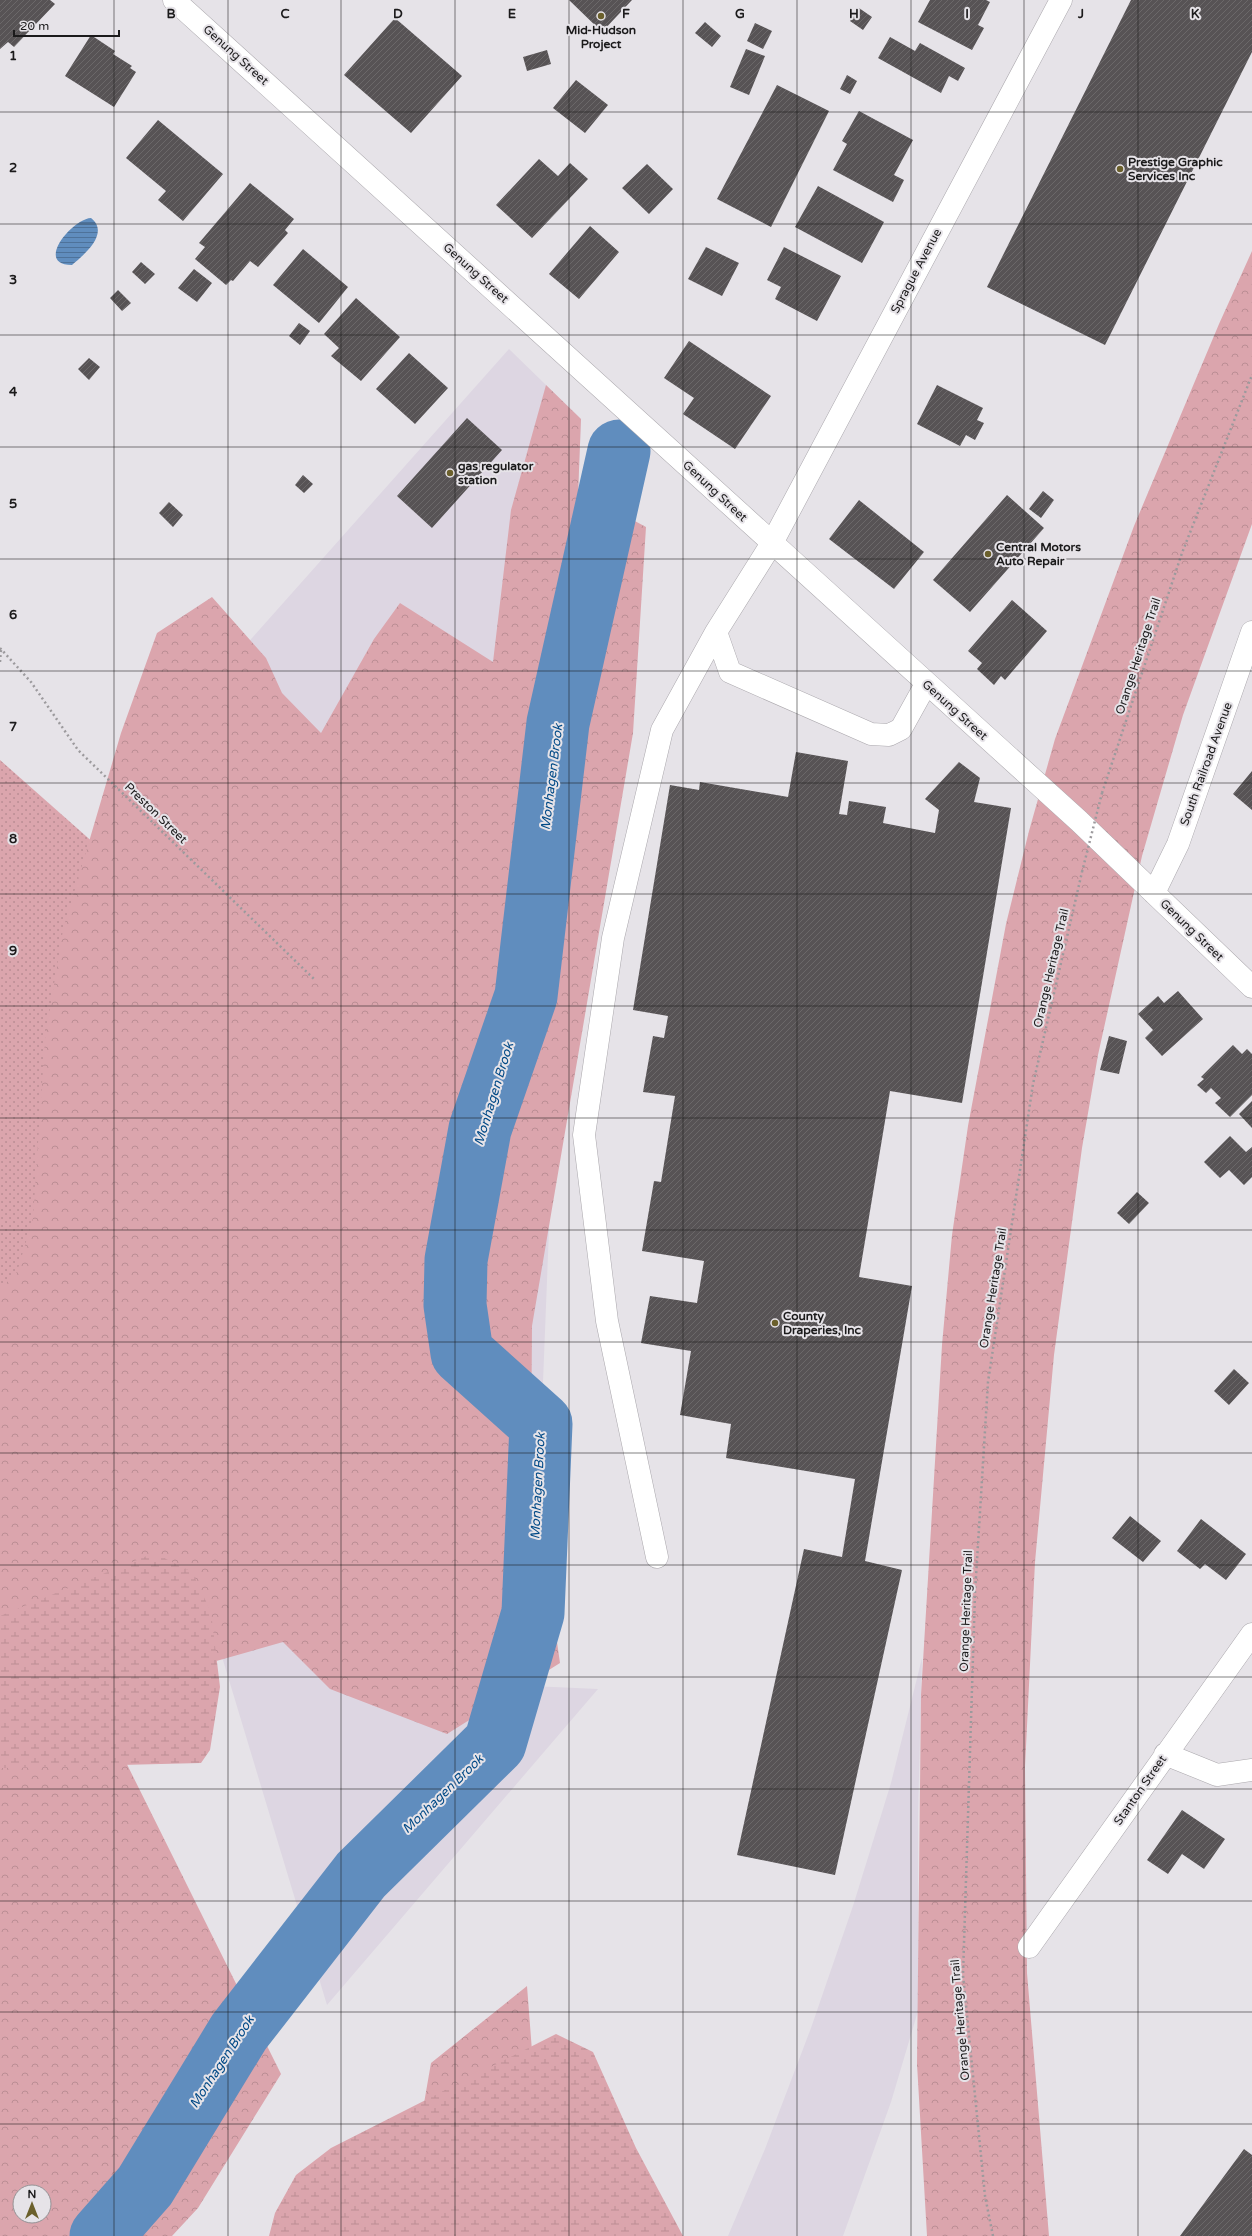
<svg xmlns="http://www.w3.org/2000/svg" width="1252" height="2236" viewBox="0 0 1252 2236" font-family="'Varela Round',sans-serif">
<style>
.built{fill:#ddd6e2}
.grass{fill:url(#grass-dots)}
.forest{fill:url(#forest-crowns);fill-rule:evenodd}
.wetland{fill:url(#wetland-marsh)}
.water{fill:url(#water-rules)}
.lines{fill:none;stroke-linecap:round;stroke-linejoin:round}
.river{stroke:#608dbe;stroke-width:63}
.building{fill:url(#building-hatch)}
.minor-casing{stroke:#aba8ad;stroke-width:23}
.path{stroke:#9c9a9d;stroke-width:2.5;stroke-dasharray:2 3;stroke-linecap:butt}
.minor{stroke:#fff;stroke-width:22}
.path-bridge{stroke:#9c9a9d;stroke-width:2.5;stroke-dasharray:2 3;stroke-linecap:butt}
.grid{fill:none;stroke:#1b1a1b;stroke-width:1;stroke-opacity:0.55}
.poi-dot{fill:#6b602c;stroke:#e6e3e8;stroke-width:1.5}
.labels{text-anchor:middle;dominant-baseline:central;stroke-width:4;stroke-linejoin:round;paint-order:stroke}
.poi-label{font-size:12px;font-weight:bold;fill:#1b1a1b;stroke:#e6e3e8;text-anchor:start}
.street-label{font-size:12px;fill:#1b1a1b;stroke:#e6e3e8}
.water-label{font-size:13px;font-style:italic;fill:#014986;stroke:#e6e3e8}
.grid-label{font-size:13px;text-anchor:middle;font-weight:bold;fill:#1b1a1b;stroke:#e6e3e8;stroke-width:4;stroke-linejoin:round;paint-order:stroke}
</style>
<defs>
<pattern id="grass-dots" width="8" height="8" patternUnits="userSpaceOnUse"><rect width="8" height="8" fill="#dba5ad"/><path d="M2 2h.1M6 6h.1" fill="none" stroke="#bb8d94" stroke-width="1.8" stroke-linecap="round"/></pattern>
<pattern id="forest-crowns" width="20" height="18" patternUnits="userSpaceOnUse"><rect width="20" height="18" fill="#dba5ad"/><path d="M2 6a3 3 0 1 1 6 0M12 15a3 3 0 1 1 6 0" fill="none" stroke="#bb8d94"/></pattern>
<pattern id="wetland-marsh" width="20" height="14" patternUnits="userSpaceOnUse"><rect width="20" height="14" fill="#dba5ad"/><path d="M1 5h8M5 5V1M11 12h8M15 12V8" fill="none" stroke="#bb8d94"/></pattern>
<pattern id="water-rules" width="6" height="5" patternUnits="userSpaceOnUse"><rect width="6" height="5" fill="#608dbe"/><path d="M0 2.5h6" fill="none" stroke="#4e729a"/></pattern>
<pattern id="building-hatch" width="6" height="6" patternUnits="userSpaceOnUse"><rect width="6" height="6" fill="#575355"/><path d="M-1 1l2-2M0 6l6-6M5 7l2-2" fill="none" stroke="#6b6869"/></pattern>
</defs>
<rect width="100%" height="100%" fill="#e6e3e8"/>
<path class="built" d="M509 349 581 419 531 1686 598 1689 327 2005 137 1375 132 773Z
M922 1658 918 1814V2011L891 2102 843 2236H728L765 2149 811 2028 853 1906 891 1783Z"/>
<path class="grass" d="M0 760 296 1022 0 1492Z"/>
<path class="forest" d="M1252 251V524L1183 715 1142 856 1098 1055 1082 1148 1054 1355 1035 1562 1025 1767 1027 1973 1049 2236H927L917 2064 921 1695 942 1345 952 1235 968 1126 1006 924 1029 831 1055 739 1134 526 1219 324Z
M546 385 581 419 576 547 607 506 646 527 633 733 532 1326 531 1460 560 1663 447 1734 330 1689 283 1642 93 1696 281 2074 198 2208 172 2236H0V1289L17 1272 33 1218 45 1039 63 930 121 733 157 633 212 597 266 658 282 693 321 733 374 639 400 603 493 662 511 510ZM20 2192H44V2216H20Z
M527 1986 538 2129 398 2236 403 2224 431 2063Z"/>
<path class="wetland" d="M154 1553 192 1572 211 1612 220 1687 210 1750 201 1763 0 1768V1616Z
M556 2034 593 2052 636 2148 683 2236H269L275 2213 296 2175 331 2148Z"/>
<path class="water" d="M91 218C110 233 85 254 72 265 34 265 72 219 91 218Z"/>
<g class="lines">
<path class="river" d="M101 2236 145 2186 239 2032 361 1875 495 1743 533 1613 541 1424 462 1353 455 1305 456 1260 480 1129 526 996 558 723 619 451"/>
</g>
<path class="building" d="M0 0H50L55 4 14 47 8 42 0 49Z
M569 0H632L602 32Z
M930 0H986L990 2 978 25 984 28 972 50 918 22Z
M1131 0H1252V52L1105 345 987 287Z
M859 8 872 17 863 30 850 21Z
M395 18 462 76 411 133 344 75Z
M705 22 721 36 712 47 695 33Z
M755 23 772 31 763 49 747 41Z
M91 35 115 51 113 54 132 66 130 68 136 72 114 107 65 76Z
M890 37 915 51 920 43 965 68 958 81 949 76 941 93 878 58Z
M746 49 765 56 749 95 730 87Z
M547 50 551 64 527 71 523 57Z
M847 75 857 81 850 94 840 89Z
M576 80 608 105 585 133 553 108Z
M777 85 829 111 771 227 717 199Z
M859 111 913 140 894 175 904 180 893 202 833 170 847 144 842 141Z
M158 120 223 174 183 221 158 200 166 191 126 158Z
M539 159 558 176 570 163 588 179 532 238 496 205Z
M647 164 673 189 649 214 622 188Z
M250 183 294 219 285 230 288 233 258 267 250 261 233 281 231 280 226 285 195 259 205 247 199 243Z
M818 186 884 222 862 263 795 227Z
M590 226 619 252 579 299 549 274Z
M706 247 739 263 722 296 688 279Z
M784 247 841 276 817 321 775 299 781 287 767 280Z
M303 249 348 287 319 323 273 285Z
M141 262 155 274 145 284 132 272Z
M194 269 212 283 197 302 178 288Z
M118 290 131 303 122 311 110 298Z
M356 298 400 337 361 381 331 356 339 348 324 334Z
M299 323 310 331 300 345 289 336Z
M689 341 771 396 735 449 683 414 694 398 664 378Z
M409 353 448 388 415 424 376 389Z
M89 358 100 367 89 380 78 369Z
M937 385 983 408 977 420 984 423 975 440 966 435 960 446 917 424Z
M467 418 502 450 432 528 397 496Z
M303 475 313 484 304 493 295 485Z
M1043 491 1054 500 1041 518 1029 509Z
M1007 495 1044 528 970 612 933 580Z
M859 500 924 552 894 589 829 539Z
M169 502 183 515 173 527 159 513Z
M1012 600 1047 631 1005 680 1001 676 994 685 977 669 982 663 968 651Z
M796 752 848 761 839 814 847 815 849 801 886 807 883 823 935 833 939 810 925 799 959 762 980 778 974 802 1011 808 962 1103 890 1091 859 1277 912 1286 865 1561 902 1570 835 1875 737 1855 804 1549 842 1557 855 1479 726 1458 731 1424 680 1415 691 1351 641 1343 650 1296 697 1303 704 1261 642 1251 654 1181 661 1182 675 1096 643 1092 653 1036 664 1038 668 1016 633 1010 670 785 699 790 700 782 788 797Z
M1252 771V810L1233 794Z
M1178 991 1203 1019 1162 1056 1145 1038 1153 1030 1138 1014 1158 996 1164 1003Z
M1109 1036 1127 1041 1119 1074 1100 1070Z
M1233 1045 1242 1054 1247 1049 1252 1054V1095L1230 1117 1215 1103 1221 1098 1211 1088 1206 1093 1197 1085 1204 1079 1201 1077Z
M1252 1101V1128L1239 1114Z
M1230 1136 1246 1152 1252 1147V1177L1244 1185 1229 1170 1220 1178 1204 1162Z
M1137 1192 1149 1203 1129 1224 1117 1213Z
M1234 1369 1249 1383 1229 1405 1214 1391Z
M1130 1516 1161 1541 1143 1562 1112 1538Z
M1201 1519 1246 1554 1226 1580 1205 1564 1200 1569 1177 1551Z
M1182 1810 1225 1839 1204 1869 1182 1854 1168 1874 1147 1860Z
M1244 2149 1252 2155V2236H1180Z"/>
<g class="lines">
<defs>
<path id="minor" d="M174 0 1079 821 1252 987
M926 684 901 729 889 735 871 734 730 672 716 632 772 543 1061 0
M1154 893 1178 844 1252 632
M657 1557 607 1321 584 1135 613 938 662 730 716 632
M1165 1754 1217 1775 1252 1770
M1029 1947 1252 1634"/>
</defs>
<use href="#minor" class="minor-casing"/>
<path class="path" d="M0 648 31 682 78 750 314 979
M0 662 1 650
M1102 793 1182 553 1252 375
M993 2236 985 2196 963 1975 975 1593 988 1382 1033 1084 1082 872"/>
<use href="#minor" class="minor"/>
<path class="path-bridge" d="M1082 872 1102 793"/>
</g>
<path class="grid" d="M114 0V2236M228 0V2236M341 0V2236M455 0V2236M569 0V2236M683 0V2236M797 0V2236M911 0V2236M1024 0V2236M1138 0V2236M0 112H1252M0 224H1252M0 335H1252M0 447H1252M0 559H1252M0 671H1252M0 783H1252M0 894H1252M0 1006H1252M0 1118H1252M0 1230H1252M0 1342H1252M0 1453H1252M0 1565H1252M0 1677H1252M0 1789H1252M0 1901H1252M0 2012H1252M0 2124H1252"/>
<g class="poi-dot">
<circle cx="601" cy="16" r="4"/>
<circle cx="1120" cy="169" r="4"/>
<circle cx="450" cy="473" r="4"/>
<circle cx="988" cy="554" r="4"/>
<circle cx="775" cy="1323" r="4"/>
</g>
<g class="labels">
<g class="poi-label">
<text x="601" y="30" text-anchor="middle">Mid-Hudson<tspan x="601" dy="14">Project</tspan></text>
<text x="1128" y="162">Prestige Graphic<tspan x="1128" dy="14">Services Inc</tspan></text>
<text x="458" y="466">gas regulator<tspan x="458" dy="14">station</tspan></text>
<text x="996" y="547">Central Motors<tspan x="996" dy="14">Auto Repair</tspan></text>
<text x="783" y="1316">County<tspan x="783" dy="14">Draperies, Inc</tspan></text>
</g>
<g class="street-label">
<text transform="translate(236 55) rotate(42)">Genung Street</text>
<text transform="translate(916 271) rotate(-62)">Sprague Avenue</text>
<text transform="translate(476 273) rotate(42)">Genung Street</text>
<text transform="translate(715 491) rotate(43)">Genung Street</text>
<text transform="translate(1138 656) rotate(-72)">Orange Heritage Trail</text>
<text transform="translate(955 710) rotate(42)">Genung Street</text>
<text transform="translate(1206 764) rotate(-70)">South Railroad Avenue</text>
<text transform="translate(156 813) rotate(44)">Preston Street</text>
<text transform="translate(1192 930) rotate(44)">Genung Street</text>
<text transform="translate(1051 968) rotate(-77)">Orange Heritage Trail</text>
<text transform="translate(993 1288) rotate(-81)">Orange Heritage Trail</text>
<text transform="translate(966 1611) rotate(-88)">Orange Heritage Trail</text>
<text transform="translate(1140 1790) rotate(-55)">Stanton Street</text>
<text transform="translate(960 2020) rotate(-95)">Orange Heritage Trail</text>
</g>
<g class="water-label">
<text transform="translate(552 777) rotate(-83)">Monhagen Brook</text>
<text transform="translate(494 1094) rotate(-73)">Monhagen Brook</text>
<text transform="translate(538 1486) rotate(-87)">Monhagen Brook</text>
<text transform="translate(443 1794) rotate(-44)">Monhagen Brook</text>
<text transform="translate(222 2062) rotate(-57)">Monhagen Brook</text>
</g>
</g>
<g class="grid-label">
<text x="171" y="18">B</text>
<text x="285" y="18">C</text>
<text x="398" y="18">D</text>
<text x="512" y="18">E</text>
<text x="626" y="18">F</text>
<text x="740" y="18">G</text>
<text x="854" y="18">H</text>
<text x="967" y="18">I</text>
<text x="1081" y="18">J</text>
<text x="1195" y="18">K</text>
<text x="13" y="60">1</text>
<text x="13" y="172">2</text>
<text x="13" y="284">3</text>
<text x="13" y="396">4</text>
<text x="13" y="508">5</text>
<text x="13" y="619">6</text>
<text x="13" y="731">7</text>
<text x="13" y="843">8</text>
<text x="13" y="955">9</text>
</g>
<g transform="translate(32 2204)"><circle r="19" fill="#e6e3e8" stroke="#959396"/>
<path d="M0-3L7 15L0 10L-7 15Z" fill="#6b602c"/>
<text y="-6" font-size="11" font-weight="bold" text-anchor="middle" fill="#1b1a1b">N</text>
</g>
<path d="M14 30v6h105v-6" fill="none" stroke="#1b1a1b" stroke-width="2"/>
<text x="20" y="30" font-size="12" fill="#1b1a1b" stroke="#e6e3e8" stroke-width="3" paint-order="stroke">20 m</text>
</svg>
